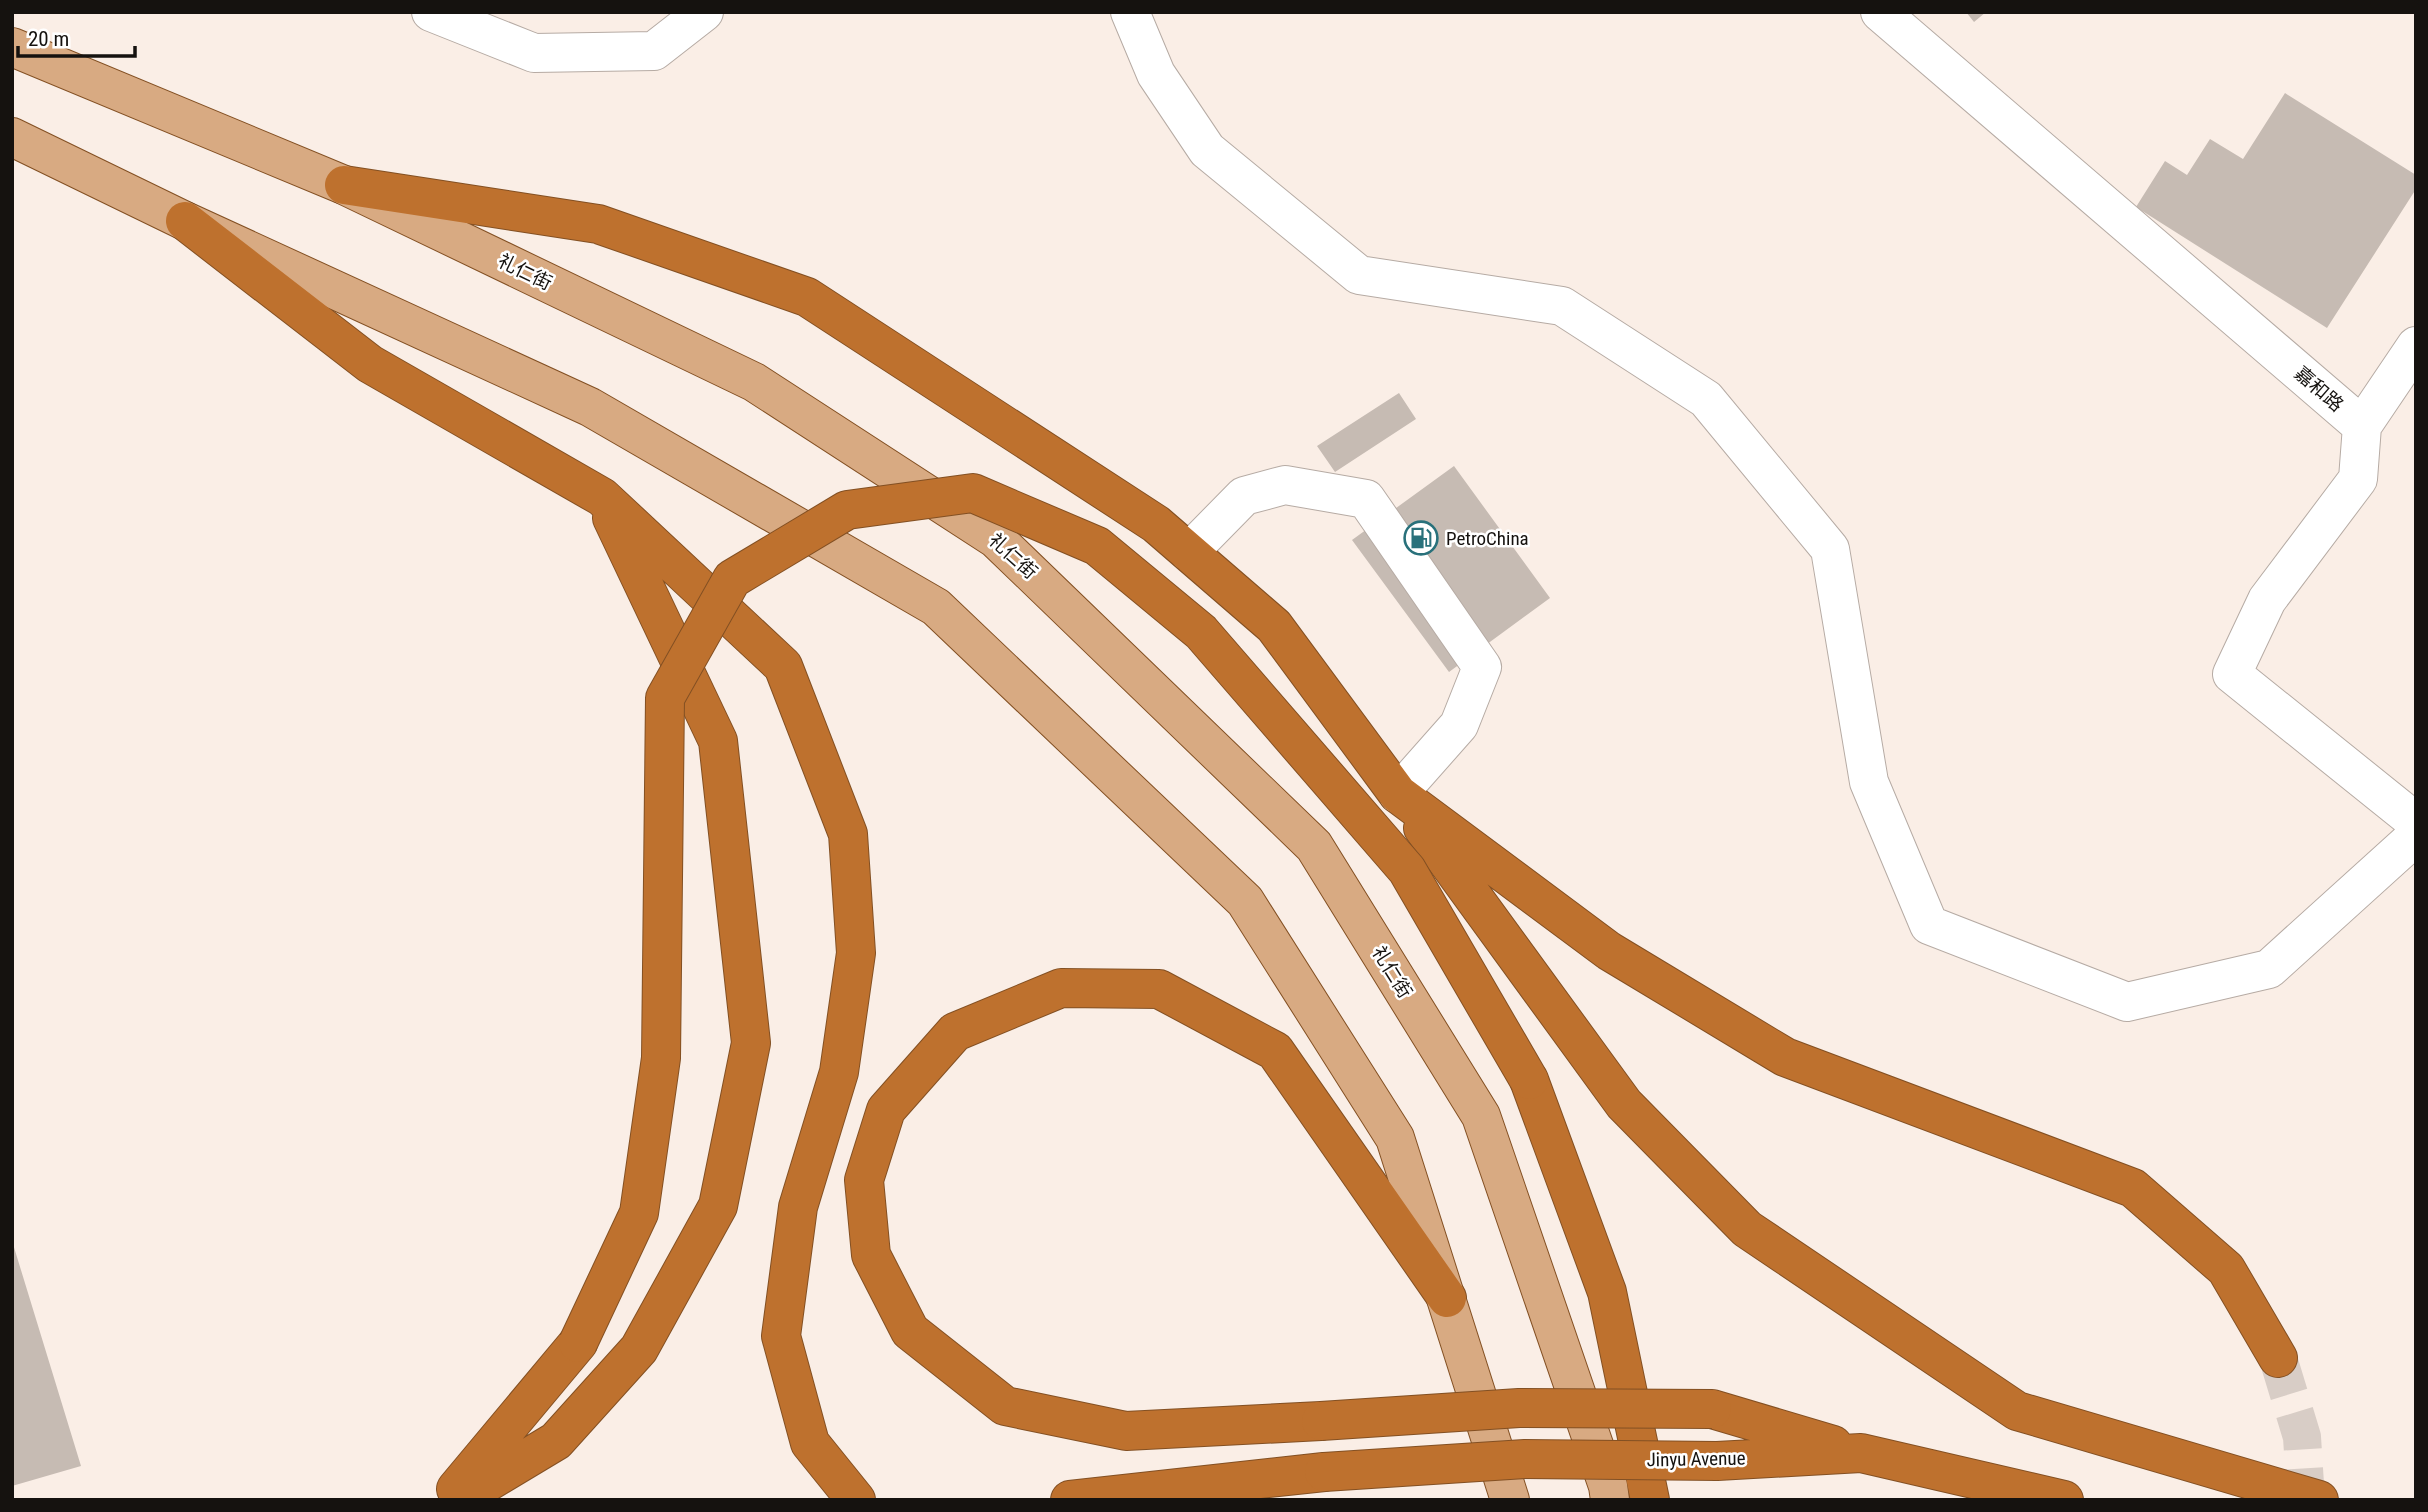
<svg xmlns="http://www.w3.org/2000/svg" width="2428" height="1512" viewBox="0 0 2428 1512" font-family="'Roboto Condensed','Noto Sans SC',sans-serif">
<style>
.building{fill:#c6bbb3}
.lines{fill:none;stroke-linecap:round;stroke-linejoin:round}
.highway-tunnel{stroke:#d8cdc6;stroke-width:38;stroke-dasharray:38 19;stroke-linecap:butt}
.minor-casing{stroke:#b6aba4;stroke-width:40}
.major-casing{stroke:#835023;stroke-width:40}
.highway-casing{stroke:#835023;stroke-width:40}
.minor{stroke:#fff;stroke-width:38}
.major{stroke:#d8aa82;stroke-width:38}
.highway{stroke:#be712e;stroke-width:38}
.highway-bridge-casing{stroke:#835023;stroke-width:40;stroke-linecap:butt}
.highway-bridge{stroke:#be712e;stroke-width:38}
.labels{text-anchor:middle;dominant-baseline:central;stroke-width:5;stroke-linejoin:round;paint-order:stroke}
.street-label{font-size:19px;fill:#15120f;stroke:#fff}
.poi-label{font-size:19px;fill:#15120f;stroke:#fff;text-anchor:start}
</style>
<rect width="100%" height="100%" fill="#faeee6"/>
<path class="building" d="M1966 12H1986L1974 22Z
M2285 93 2416 175V189L2327 328 2136 207 2165 161 2187 175 2210 139 2243 159Z
M1399 393 1416 419 1335 472 1317 446Z
M1454 466 1550 598 1449 672 1352 540Z
M13 1244 81 1466 12 1486V1245Z"/>
<g class="lines">
<path class="highway-tunnel" d="M2278 1358 2302 1437 2306 1500"/>
<defs>
<path id="minor" d="M431 12 534 53 654 51 704 12
M1130 12 1156 74 1207 150 1359 275 1562 306 1706 399 1830 549 1869 782 1929 925 2127 1002 2269 969 2416 836
M1880 12 2362 426 2358 479 2267 600 2232 674 2416 822
M2362 426 2416 346
M1189 552 1244 496 1285 485 1366 499 1482 667 1459 725 1398 794"/>
<path id="major" d="M12 47 344 185 754 382 996 539 1314 846 1481 1116 1608 1486 1610 1500
M12 137 185 221 590 407 936 607 1245 901 1395 1138 1510 1500"/>
<path id="highway" d="M344 185 598 224 807 297 1156 524 1274 626 1398 794 1609 951 1785 1057 2133 1188 2226 1269 2278 1358
M185 221 370 364 602 497 783 666 848 834 856 953 839 1072 798 1207 781 1336 810 1443 856 1500
M1423 828 1624 1104 1747 1229 2017 1411 2319 1500
M1529 1080 1607 1292 1650 1500
M1712 1409 1833 1445
M1321 1421 1126 1431 1005 1406 910 1331 871 1255 864 1180 886 1110 955 1032 1061 988 1159 989 1275 1051 1447 1298
M1717 1461 1861 1453 2064 1500
M456 1489 578 1343
M458 1500 556 1441 639 1349 718 1206 751 1043 718 741 612 518
M1070 1500 1324 1472"/>
</defs>
<use href="#minor" class="minor-casing"/>
<use href="#major" class="major-casing"/>
<use href="#highway" class="highway-casing"/>
<use href="#minor" class="minor"/>
<use href="#major" class="major"/>
<use href="#highway" class="highway"/>
<defs>
<path id="highway-bridge" d="M578 1343 639 1213 661 1058 665 698 732 579 847 510 973 493 1097 546 1201 632 1407 870 1529 1080
M1321 1421 1519 1408 1712 1409
M1324 1472 1525 1459 1717 1461"/>
</defs>
<use href="#highway-bridge" class="highway-bridge-casing"/>
<use href="#highway-bridge" class="highway-bridge"/>
</g>
<defs>
<symbol id="fuel-ring" viewBox="-11 -11 22 22"><circle r="9.5" fill="#fff" stroke="#29717b" stroke-width="1.5"/><path d="M-5.5-6h7V0h2V4h1.3V-2.5L3-4.5l.8-.8L6-3V5H2.5V1h-1V6h-7ZM-4.2-4.7v3.2H.2V-4.7Z" fill="#29717b"/></symbol>
</defs>
<g fill-rule="evenodd">
<use href="#fuel-ring" x="1402" y="519" width="38" height="38"/>
</g>
<g class="labels">
<g class="street-label">
<text transform="translate(525 272) rotate(26)">礼仁街</text>
<text transform="translate(2319 389) rotate(41)">嘉和路</text>
<text transform="translate(1013 556) rotate(42)">礼仁街</text>
<text transform="translate(1392 972) rotate(58)">礼仁街</text>
<text transform="translate(1696 1459) rotate(-1)">Jinyu Avenue</text>
</g>
<g class="poi-label">
<text x="1446" y="538">PetroChina</text>
</g>
</g>
<rect width="2428" height="1512" fill="none" stroke="#15120f" stroke-width="28"/>
<path d="M18 46v10h117v-10" fill="none" stroke="#15120f" stroke-width="3.5"/>
<text x="28" y="46" font-size="21" fill="#15120f" stroke="#ffffff" stroke-width="5" paint-order="stroke">20 m</text>
</svg>
